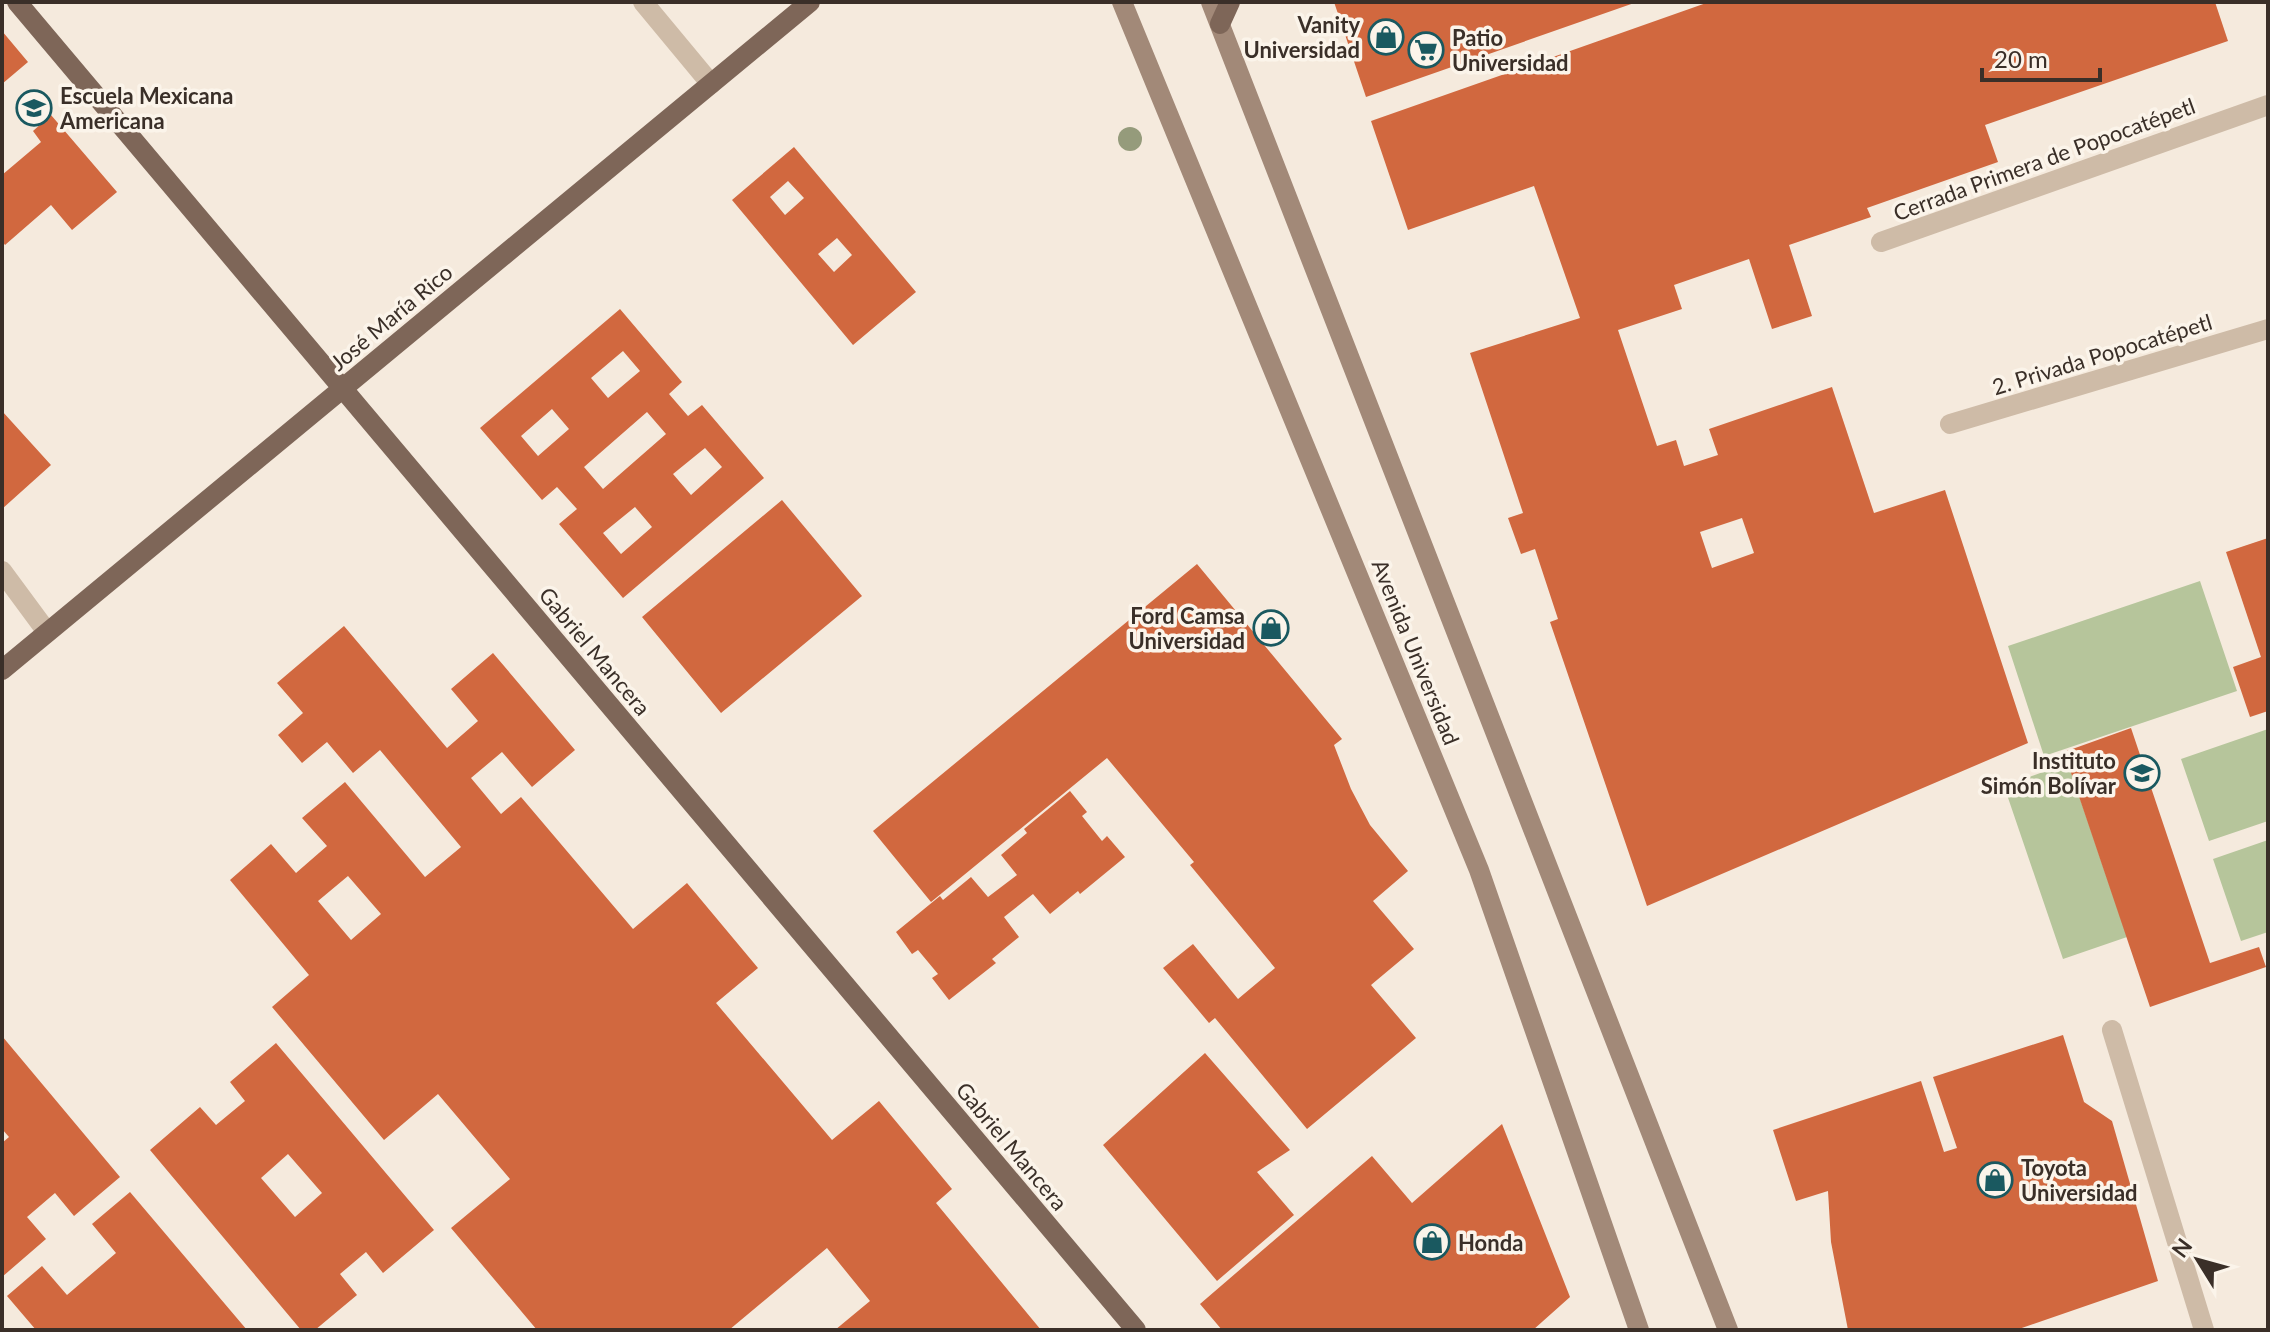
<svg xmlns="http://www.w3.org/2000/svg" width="2270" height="1332" viewBox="0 0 2270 1332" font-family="Lato,sans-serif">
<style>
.green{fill:#b6c59b}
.building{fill:#d1683f;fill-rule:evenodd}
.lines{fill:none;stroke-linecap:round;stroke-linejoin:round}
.service{stroke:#cebba7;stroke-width:20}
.minor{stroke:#cebba7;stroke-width:20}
.secondary{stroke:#a28978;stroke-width:20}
.primary{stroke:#7e6658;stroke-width:20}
.tree{fill:#959b7b}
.labels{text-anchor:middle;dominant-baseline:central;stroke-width:7;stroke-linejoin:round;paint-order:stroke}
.poi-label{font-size:22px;font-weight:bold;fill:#3a2f28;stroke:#fbf4ea;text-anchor:start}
.street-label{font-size:22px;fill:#3a2f28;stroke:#fbf4ea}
</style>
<rect width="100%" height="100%" fill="#f5eadd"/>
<path class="green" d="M2200 581 2237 691 2044 756 2008 646Z
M2268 729V821L2209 841 2181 759Z
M2068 763 2127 937 2063 959 2004 786Z
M2268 840V932L2241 941 2213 859Z"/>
<path class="building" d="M1334 2H1637L1366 97Z
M1709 2H2215L2228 41 1985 125 1998 162 1867 208 1871 217 1789 245 1812 316 1772 329 1749 259 1674 285 1682 309 1618 330 1657 446 1676 440 1684 466 1718 455 1709 429 1832 387 1874 513 1945 490 2028 743 1647 906 1550 622 1558 619 1535 549 1521 554 1508 518 1523 513 1470 353 1580 318 1534 186 1408 230 1371 121ZM1742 518 1754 553 1712 568 1700 532Z
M2 31 28 62 2 84Z
M51 115 117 192 72 230 51 205 5 245 2 241V175L41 142 33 131Z
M794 147 916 292 853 345 732 200ZM788 181 804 198 785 215 770 197ZM837 238 852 255 834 272 818 254Z
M620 309 682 382 669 394 688 416 702 405 764 478 623 598 559 524 577 509 557 487 542 500 480 428ZM623 351 640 371 608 398 591 378ZM552 409 569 429 538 456 521 436ZM647 412 666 434 603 489 584 467ZM705 448 722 467 691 495 673 474ZM635 507 652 527 621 554 603 533Z
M2 411 51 465 2 509Z
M782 500 862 596 721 713 642 617Z
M2268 538V711L2250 717 2233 667 2261 657 2226 552Z
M1197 564 1342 739 1334 745 1351 789 1370 825 1408 871 1373 901 1414 949 1371 985 1416 1038 1307 1129 1215 1018 1209 1023 1163 968 1193 944 1238 999 1275 968 1190 865 1194 862 1107 758 931 902 873 831Z
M344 626 447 748 478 721 451 689 493 653 575 750 532 787 502 752 471 778 501 814 521 797 633 929 687 883 758 968 716 1003 832 1140 879 1101 952 1189 936 1203 1041 1330H835L870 1301 827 1248 729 1330H537L451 1228 510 1179 438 1094 384 1140 272 1007 309 975 230 880 271 844 296 873 327 846 302 818 345 782 425 877 461 847 380 750 353 773 327 742 302 763 278 735 303 713 277 683ZM348 876 381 914 351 940 318 901Z
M2131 728 2210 963 2259 947 2266 967 2150 1007 2064 752Z
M1070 791 1087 812 1082 816 1102 841 1107 836 1125 857 1080 894 1078 891 1050 914 1033 894 1004 917 1019 937 992 959 996 963 949 1000 932 978 938 974 918 950 912 954 896 932 940 896 943 900 971 877 988 897 1017 875 1001 855 1027 833 1024 829Z
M2063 1035 2084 1102 2112 1121 2158 1281 2016 1330H1848L1831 1242 1828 1191 1796 1201 1773 1130 1921 1081 1944 1152 1957 1148 1933 1077Z
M2 1036 120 1177 74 1216 55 1193 27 1217 46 1239 2 1277V1143L9 1137 2 1129Z
M276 1043 434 1230 383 1273 366 1252 340 1274 357 1295 315 1330H301L150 1150 200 1107 216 1125 245 1101 230 1082ZM288 1154 322 1193 295 1217 261 1178Z
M1205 1053 1290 1150 1257 1172 1294 1215 1217 1281 1103 1145Z
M1502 1124 1570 1297 1533 1330H1222L1200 1304 1372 1156 1412 1203Z
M130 1192 247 1330H36L7 1296 42 1266 67 1295 116 1253 92 1224Z"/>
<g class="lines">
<path class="service" d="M2 571 47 632"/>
<path class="minor" d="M643 2 711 84
M1881 242 2268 105
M1950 424 2268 329
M2112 1030 2204 1330"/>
<path class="secondary" d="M1122 2 1479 870 1639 1330
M1211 2 1728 1330"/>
<path class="primary" d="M17 2 1136 1330
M1220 24 1230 2
M2 670 810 2"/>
</g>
<circle class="tree" cx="1130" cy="139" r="12"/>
<defs>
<symbol id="shop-ring" viewBox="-11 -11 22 22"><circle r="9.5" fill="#fbf4ea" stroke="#1a5960" stroke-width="1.5"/><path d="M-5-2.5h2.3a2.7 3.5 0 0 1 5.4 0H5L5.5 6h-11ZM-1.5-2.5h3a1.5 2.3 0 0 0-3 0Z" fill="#1a5960"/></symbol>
<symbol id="supermarket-ring" viewBox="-11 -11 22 22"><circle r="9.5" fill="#fbf4ea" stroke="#1a5960" stroke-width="1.5"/><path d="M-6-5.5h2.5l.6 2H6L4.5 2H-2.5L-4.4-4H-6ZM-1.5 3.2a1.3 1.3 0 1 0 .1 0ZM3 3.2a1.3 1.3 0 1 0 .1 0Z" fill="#1a5960"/></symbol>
<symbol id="school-ring" viewBox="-11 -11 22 22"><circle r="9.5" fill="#fbf4ea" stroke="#1a5960" stroke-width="1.5"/><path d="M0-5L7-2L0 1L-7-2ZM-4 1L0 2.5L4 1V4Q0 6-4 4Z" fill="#1a5960"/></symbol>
</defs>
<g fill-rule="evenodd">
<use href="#shop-ring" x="1366" y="17" width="40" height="40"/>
<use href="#supermarket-ring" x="1406" y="30" width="40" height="40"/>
<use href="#school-ring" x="14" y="88" width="40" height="40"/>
<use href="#shop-ring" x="1251" y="608" width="40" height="40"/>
<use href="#school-ring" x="2122" y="753" width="40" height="40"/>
<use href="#shop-ring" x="1975" y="1160" width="40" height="40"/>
<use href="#shop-ring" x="1412" y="1222" width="40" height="40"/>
</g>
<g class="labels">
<g class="poi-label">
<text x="1360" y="24" text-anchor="end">Vanity<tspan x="1360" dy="25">Universidad</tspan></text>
<text x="1452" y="37">Patio<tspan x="1452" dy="25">Universidad</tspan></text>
<text x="60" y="95">Escuela Mexicana<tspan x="60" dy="25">Americana</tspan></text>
<text x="1245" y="615" text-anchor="end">Ford Camsa<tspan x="1245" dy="25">Universidad</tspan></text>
<text x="2116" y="760" text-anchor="end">Instituto<tspan x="2116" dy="25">Simón Bolívar</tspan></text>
<text x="2021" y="1167">Toyota<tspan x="2021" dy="25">Universidad</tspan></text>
<text x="1458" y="1242">Honda</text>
</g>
<g class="street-label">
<text transform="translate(2044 159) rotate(-20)">Cerrada Primera de Popocatépetl</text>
<text transform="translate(391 317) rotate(-40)">José María Rico</text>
<text transform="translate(2102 354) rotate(-17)">2. Privada Popocatépetl</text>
<text transform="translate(595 651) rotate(50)">Gabriel Mancera</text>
<text transform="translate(1416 652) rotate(68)">Avenida Universidad</text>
<text transform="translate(1012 1146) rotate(50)">Gabriel Mancera</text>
</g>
</g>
<rect width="2270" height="1332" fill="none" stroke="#3a2f28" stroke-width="8"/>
<g transform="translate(2198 1260) rotate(307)" stroke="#fbf4ea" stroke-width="6" paint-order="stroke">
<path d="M0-6L14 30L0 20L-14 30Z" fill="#3a2f28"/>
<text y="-12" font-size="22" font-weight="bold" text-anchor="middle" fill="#3a2f28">N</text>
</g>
<path d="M1982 68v12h118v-12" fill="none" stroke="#3a2f28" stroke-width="4"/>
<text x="1994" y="68" font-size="24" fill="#3a2f28" stroke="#fbf4ea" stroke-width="6" paint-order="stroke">20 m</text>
</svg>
